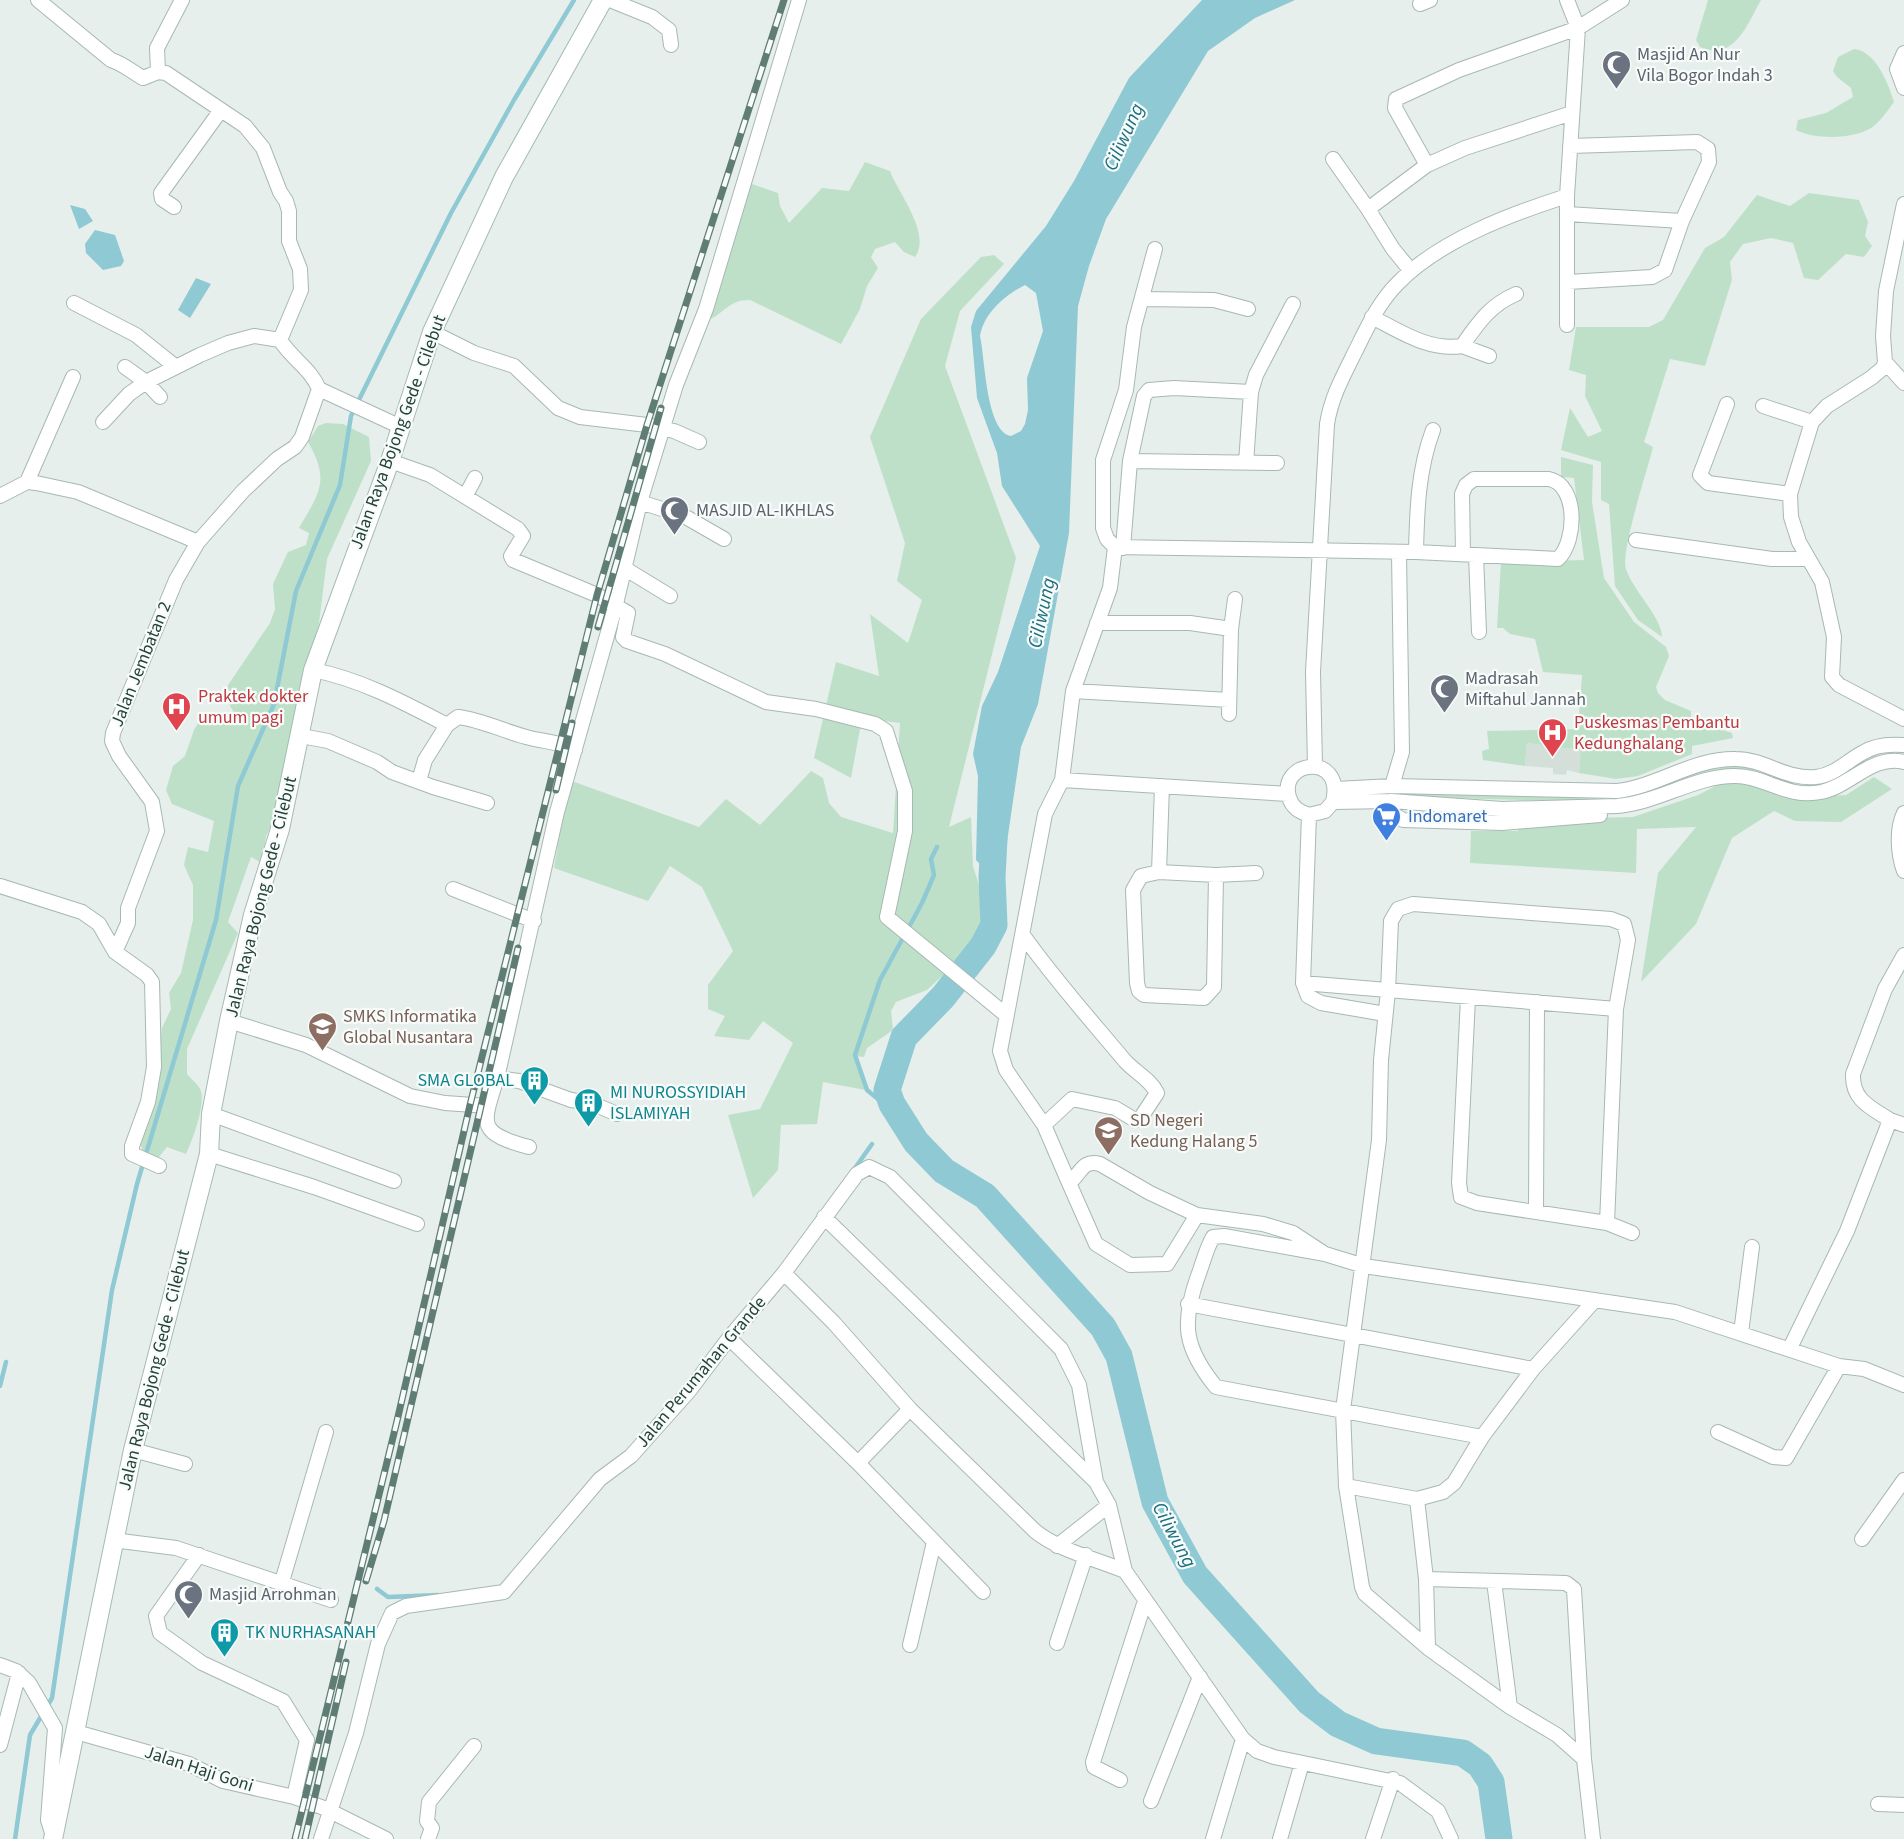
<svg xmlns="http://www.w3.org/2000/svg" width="1904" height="1839" viewBox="0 0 1904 1839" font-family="'Source Sans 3',sans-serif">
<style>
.built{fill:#d4dfda}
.green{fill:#bfe0c8}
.water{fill:#8ec9d4;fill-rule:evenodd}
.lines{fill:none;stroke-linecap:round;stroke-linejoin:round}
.stream{stroke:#8ec9d4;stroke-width:4.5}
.river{stroke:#8ec9d4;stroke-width:27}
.minor-casing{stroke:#a8b8b2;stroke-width:16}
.secondary-casing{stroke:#a4bbb3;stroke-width:20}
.minor{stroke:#fff;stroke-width:14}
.secondary{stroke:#fff;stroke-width:18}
.rail-casing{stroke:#5f7d75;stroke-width:7}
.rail{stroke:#f7fbf9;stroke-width:4.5;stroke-dasharray:14;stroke-linecap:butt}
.labels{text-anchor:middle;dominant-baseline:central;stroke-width:4.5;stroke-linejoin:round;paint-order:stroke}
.worship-label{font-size:18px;fill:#5b616d;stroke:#f7fbf9;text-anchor:start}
.street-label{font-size:18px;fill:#24423a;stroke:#f7fbf9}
.health-label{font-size:18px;fill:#be3a42;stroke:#f7fbf9;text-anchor:start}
.shop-label{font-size:18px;fill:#366cbe;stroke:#f7fbf9;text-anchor:start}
.education-label{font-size:18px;fill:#785e54;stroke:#f7fbf9;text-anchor:start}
.culture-label{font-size:18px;fill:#0d838f;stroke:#f7fbf9;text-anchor:start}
.water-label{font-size:20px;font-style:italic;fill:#1c6f80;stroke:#f7fbf9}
</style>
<rect width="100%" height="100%" fill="#e6efeb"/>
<path class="built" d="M1527 743 1582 750 1579 773 1567 770 1566 775 1553 774V768L1525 766Z"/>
<path class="green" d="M1708 0H1761C1747 24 1735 62 1700 47L1696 40Z
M1854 49C1876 51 1888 83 1894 102 1888 110 1882 119 1875 125 1858 140 1815 140 1796 130L1798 120 1826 113 1853 97 1851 88 1837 77 1833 71 1838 57Z
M865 162 890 171C898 193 932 234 915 257L904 252 895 242 875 249 871 257 878 268 867 286 860 309 841 344 750 300C727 300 725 314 706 321L739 193 752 184 778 193 780 206 789 223 822 188 849 191Z
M1809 193 1859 200 1868 222 1865 236 1872 246 1864 257 1846 254 1818 280 1804 278 1793 243 1771 238 1743 244 1730 262 1732 280 1705 366 1670 359 1644 442 1653 447C1648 469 1620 552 1626 569 1633 591 1662 617 1662 637L1638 620 1615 586 1609 504 1601 500V462L1561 450 1570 408 1588 437 1602 431 1585 396 1586 375 1569 370 1576 327H1649L1663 320 1705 248 1724 237 1757 195 1790 206Z
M994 255 1004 264 960 311 945 366 1016 558 949 827 971 817 973 866 991 924 968 952 927 990 896 1002 891 1011 893 1030 867 1048 864 1057 855 1056 865 1090 823 1082 817 1124 781 1125 778 1170 753 1198 728 1115 760 1109 793 1043 763 1021 749 1040 714 1036 725 1016 708 1009V985L733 951 702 887 670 866 648 901 554 868 569 780 699 827 726 799 760 825 811 771 823 778 829 803 841 817 893 833 900 723 862 718 851 778 814 758 836 662 879 676 870 614 908 643 922 600 897 581 905 543 870 437 921 319 981 257Z
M326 423 343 424 369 437 371 461 327 559 319 623 308 669 300 685 276 816 266 836 262 863 251 857 228 922 238 933 187 1049V1074C191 1079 198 1084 200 1089 207 1102 192 1141 186 1154L167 1147 158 1158 144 1154 138 1137 155 1091 162 1028 171 1009 169 993 181 973 193 920V885L184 865 188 847 208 852 214 821 172 804 166 790 173 766 185 756 194 730 204 713 227 722 234 713 226 698 228 685 270 623 275 609 273 584 288 552 306 545 309 533 299 528C320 492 330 480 308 442L318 426Z
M1561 457 1593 465 1592 502 1604 578 1634 622 1666 647 1669 656 1656 687 1658 693 1665 700 1691 711V719L1732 733 1733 738 1692 746V754L1638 776 1616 779 1579 773 1581 750 1527 743 1525 766 1483 760 1482 751 1489 749 1487 731 1578 729 1582 675 1543 672 1535 639 1510 634 1503 628H1497L1501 562 1584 560 1574 478 1561 477Z
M1724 764 1745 765 1774 780 1743 770 1647 793 1646 791 1694 771Z
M1735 776 1809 797 1846 795 1874 777 1892 789 1841 822 1795 821 1774 811 1732 838 1696 924 1641 982 1658 873 1696 827 1637 829 1636 873 1470 863 1471 831H1518L1520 824 1584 818 1633 817 1698 795Z
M1358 789 1505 796H1638L1636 799C1543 803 1450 798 1357 793Z"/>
<path class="water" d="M1202 0H1295L1255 18 1208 51 1106 219 1089 266 1078 306 1069 533 1038 704 1021 747 1003 869 992 877 976 860 978 776 973 754 982 706 998 672 1040 546 1002 486 997 453 977 398 971 327 976 311 1046 226 1074 181 1129 78ZM1025 285 1036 293 1043 331 1027 378 1028 410 1025 424 1021 431 1011 436C986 432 985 358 980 336 984 313 1005 295 1025 285Z
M70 205 85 209 93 221 79 229Z
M95 230 115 235 124 261 121 266 103 270 86 253 85 244Z
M196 278 211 284 190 318 178 310Z"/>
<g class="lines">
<path class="stream" d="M900 1117 867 1090 855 1055 880 980 922 903 934 875 931 859 937 847
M853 1171 872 1144
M0 1386 6 1362
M377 1589 388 1597 438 1595
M15 1839 30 1735 52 1698 112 1290 137 1184 216 920 238 786 274 704 296 591 340 485 351 416 451 213 514 100 574 0"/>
<path class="river" d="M994 839 992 877 994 925 983 946 943 997 904 1037 887 1090 892 1104 916 1142 944 1171 985 1196 1103 1327 1119 1356 1155 1502 1195 1575 1309 1702 1338 1724 1376 1741 1463 1753 1480 1765 1491 1782 1499 1839"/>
<defs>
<path id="minor" d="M38 0 111 60C124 64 132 72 143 78L158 72
M182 0 157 48 158 72 166 73 245 126 263 148 280 192 286 201 289 211V241L300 269 301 290 280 340
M610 0 652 17 669 30 671 45
M1420 4 1430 0
M1904 53 1897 69 1904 88
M1333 159 1368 209
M1427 165 1395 108 1396 99 1459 70 1578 28 1622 0
M1904 204 1886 291 1883 336 1885 362 1883 368 1871 378 1827 406 1812 422 1790 494 1791 517 1799 542 1822 582 1834 637 1832 677 1839 685 1904 719
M174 207 162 199 161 193 221 110
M1567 214 1682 221
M1155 249 1134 327 1126 390 1103 460V528L1107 539 1115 547 1110 588 1073 691 1062 780 1045 814 1000 1051 1006 1070 1044 1125 1069 1183C1081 1174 1082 1159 1100 1164L1150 1193 1197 1215 1263 1224 1293 1233 1325 1254
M1411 271 1393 249 1368 209 1427 165 1465 148 1572 113
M1568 282 1652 277 1665 270 1682 221 1709 162 1708 149 1697 142 1570 146
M1143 299 1214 300 1248 309
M74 303 136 335 176 367
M1372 317C1401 332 1429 351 1462 346 1478 323 1490 305 1516 294
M1567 325V196L1578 28 1567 0
M432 332 474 353 514 366 558 408 580 417 647 425 674 431 699 442
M1462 346 1489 356
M1885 362 1904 383
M125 367 146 382 160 397
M1727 404 1700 475 1708 483 1790 494
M1763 406 1812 422
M103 422 129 394 146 382 200 355 228 343 254 336 280 340C292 359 311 369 319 389L401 427
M390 461 430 475 518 529 523 536 511 556 513 560 597 595 628 613 623 637 627 641 665 654 766 702 816 709 875 724 886 731 905 791V831L887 917 1006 1015
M1130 461 1277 463
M1246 463 1251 392 1256 375 1293 304
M27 482 73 377
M466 495 475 478
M0 496 27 482 36 483 78 492 198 542
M640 502 684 516 724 539
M1636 540 1772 559H1808
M1115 547 1416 552 1558 559C1577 541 1578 485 1549 479H1474L1466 485 1462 494 1463 554
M1123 548 1130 461 1144 396 1149 390 1174 388 1251 392
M1416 552C1417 510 1418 470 1433 430
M1476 555 1479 632
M624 568 670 596
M1097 623H1190L1231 629 1229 714
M1231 629 1235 599
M313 670C360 679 405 703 447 725L458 717C483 720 505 732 530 738 546 742 560 742 575 750
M1073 691 1229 700
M301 736 328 741 377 762 392 772 433 787 487 803
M1315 766 1313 672 1327 424C1331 398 1343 376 1355 352 1367 328 1378 303 1398 283 1440 240 1511 214 1567 196
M1062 780 1288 794
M419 781 425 760 447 725
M1162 786 1159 872 1141 876 1133 890 1137 983 1139 991 1144 995 1204 998 1214 987 1216 875
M1392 786 1402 752 1399 553
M1336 789 1392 786 1617 791C1659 786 1693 758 1736 759 1764 759 1786 780 1816 777 1835 775 1848 760 1864 752 1875 745 1891 744 1904 745
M1391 801 1393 814 1403 820 1502 823 1600 815
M1333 802C1345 752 1278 760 1289 797 1292 808 1300 812 1309 815L1325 811 1333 802 1391 801 1502 809 1617 806C1657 803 1697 775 1736 776 1765 776 1787 799 1821 792 1851 786 1872 754 1904 762
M1904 813C1896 830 1898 854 1904 871
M1309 815 1303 983 1308 996 1321 1003 1385 1014
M1159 872 1216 875 1256 873
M0 886 82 912 99 924 115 952 147 975 152 982 154 1067 148 1102 132 1146V1154L159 1166
M453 889 534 921
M1023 935C1054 979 1090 1019 1125 1061 1135 1072 1151 1080 1157 1093L1140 1119 1135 1120 1115 1108 1072 1099 1044 1125
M115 952 128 923V908L157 831 152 802 119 756 112 741 113 733 176 580 198 542 243 491 277 459 295 447 302 437 319 389
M1303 983 1616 1009
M1468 998 1459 1183 1461 1197 1477 1203 1607 1223 1632 1233
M229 1021 306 1045 410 1096 445 1103 488 1106
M497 1078 557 812 616 604 640 502 676 385 706 309 799 0
M211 1114 394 1181
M1890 1120C1870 1107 1852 1100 1853 1074L1885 989 1904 955
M529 1147C477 1133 482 1125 497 1078L519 1081 571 1100 591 1103 617 1114
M209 1154 314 1187 417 1224
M1069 1183 1096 1244 1130 1265 1167 1264 1197 1215
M1536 1212 1537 1002
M824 1217 1096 1482
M784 1273 834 1323 910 1409 1035 1531C1058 1550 1096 1559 1125 1571
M1188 1304 1533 1369
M1741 1333 1752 1247
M729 1338 858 1463 910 1409
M1790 1348 1847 1231 1890 1120 1904 1125
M1718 1432 1773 1457 1786 1458 1839 1366
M1482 1437 1216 1387C1184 1348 1181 1323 1198 1276 1203 1263 1206 1249 1213 1237L1224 1236 1325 1254 1364 1266 1675 1312 1839 1366 1864 1369 1904 1385
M133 1450 185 1464
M858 1463 983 1592
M1346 1486 1417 1499
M1862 1539 1904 1480
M113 1540 176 1548 331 1600
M1057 1546 1109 1505
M199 1555 156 1616 160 1633 202 1663 283 1701 307 1740 294 1797
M1426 1579 1566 1583 1574 1589 1584 1759 1593 1839
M1494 1581 1510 1707
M281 1585 326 1432
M1057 1643 1086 1555
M910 1645 934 1542
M1428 1648 1426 1579 1417 1499 1443 1492 1454 1483 1482 1437 1533 1369 1595 1300
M0 1665 16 1671 29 1683 55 1728 48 1820 53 1836
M76 1732 189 1764 223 1781 294 1797 324 1808 386 1839
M0 1745 19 1673
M1584 1759 1557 1735 1510 1707 1428 1648 1365 1594 1362 1587 1346 1486 1343 1410 1379 1140 1381 1060 1388 991 1391 921 1398 909 1413 904 1611 919 1624 924 1628 940 1616 1009 1607 1223
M1120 1780 1094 1767 1093 1762 1145 1601
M1151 1801 1200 1677
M1878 1804 1904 1805
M321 1839 356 1733 378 1644 392 1613 406 1606 504 1592 600 1479 631 1456 689 1391 729 1338 784 1273 857 1174 869 1167 890 1177 1061 1349 1079 1385 1096 1482 1109 1505 1125 1571 1243 1739 1257 1751 1274 1757 1400 1783 1438 1811 1451 1839
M428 1839 432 1828 427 1821 429 1802 474 1746
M1213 1839 1243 1739
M1280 1839 1302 1763
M1373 1839 1393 1779"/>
<path id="secondary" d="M53 1839 133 1450 209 1154 211 1114 229 1021 253 915 280 829 313 670 390 461 432 332 504 177 603 0"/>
</defs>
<use href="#minor" class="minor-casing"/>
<use href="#secondary" class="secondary-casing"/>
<use href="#minor" class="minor"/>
<use href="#secondary" class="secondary"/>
<defs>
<path id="rail" d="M598 627 661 408
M556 790 572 723
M366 1581 384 1521 518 948
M295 1839 397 1421 470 1105 597 595 647 425 784 0
M305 1839 346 1662"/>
</defs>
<use href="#rail" class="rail-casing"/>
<use href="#rail" class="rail"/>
</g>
<defs>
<symbol id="mosque-pin" viewBox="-11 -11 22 30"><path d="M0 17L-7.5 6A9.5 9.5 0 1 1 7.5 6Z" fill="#6b7280" stroke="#f7fbf9"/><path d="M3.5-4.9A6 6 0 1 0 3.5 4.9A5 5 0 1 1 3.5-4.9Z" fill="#fff"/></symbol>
<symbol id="hospital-pin" viewBox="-11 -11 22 30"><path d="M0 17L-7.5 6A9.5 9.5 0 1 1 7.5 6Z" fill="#e0444e" stroke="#f7fbf9"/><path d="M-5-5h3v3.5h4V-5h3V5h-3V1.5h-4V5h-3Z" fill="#fff"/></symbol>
<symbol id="supermarket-pin" viewBox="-11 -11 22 30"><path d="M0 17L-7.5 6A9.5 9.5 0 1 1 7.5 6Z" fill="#3f7fe0" stroke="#f7fbf9"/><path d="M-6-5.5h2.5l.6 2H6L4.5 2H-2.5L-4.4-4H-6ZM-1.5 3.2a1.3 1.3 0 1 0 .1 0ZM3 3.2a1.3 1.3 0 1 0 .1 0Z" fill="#fff"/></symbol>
<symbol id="school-pin" viewBox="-11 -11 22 30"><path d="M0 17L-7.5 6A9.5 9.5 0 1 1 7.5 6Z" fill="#8d6e63" stroke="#f7fbf9"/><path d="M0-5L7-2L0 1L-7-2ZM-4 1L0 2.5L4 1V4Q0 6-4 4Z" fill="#fff"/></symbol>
<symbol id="building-pin" viewBox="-11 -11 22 30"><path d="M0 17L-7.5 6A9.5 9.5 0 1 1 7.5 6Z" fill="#0f9aa8" stroke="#f7fbf9"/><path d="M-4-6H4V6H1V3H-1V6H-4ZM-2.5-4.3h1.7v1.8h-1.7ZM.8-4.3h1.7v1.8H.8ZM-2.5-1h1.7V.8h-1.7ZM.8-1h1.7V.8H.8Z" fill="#fff"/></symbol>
</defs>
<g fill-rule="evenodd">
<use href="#mosque-pin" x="1600" y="48" width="33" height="45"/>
<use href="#mosque-pin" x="658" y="494" width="33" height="45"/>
<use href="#mosque-pin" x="1428" y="672" width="33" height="45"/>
<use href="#hospital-pin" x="160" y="690" width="33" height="45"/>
<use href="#hospital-pin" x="1536" y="716" width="33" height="45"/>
<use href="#supermarket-pin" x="1370" y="800" width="33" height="45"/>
<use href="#school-pin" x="306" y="1010" width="33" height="45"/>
<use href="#building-pin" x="518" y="1064" width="33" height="45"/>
<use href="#building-pin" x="572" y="1086" width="33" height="45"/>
<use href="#school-pin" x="1092" y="1114" width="33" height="45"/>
<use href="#mosque-pin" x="172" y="1578" width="33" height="45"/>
<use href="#building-pin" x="208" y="1616" width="33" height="45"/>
</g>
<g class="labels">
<g class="worship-label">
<text x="1637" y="54">Masjid An Nur<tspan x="1637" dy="21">Vila Bogor Indah 3</tspan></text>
<text x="696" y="510">MASJID AL-IKHLAS</text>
<text x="1465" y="678">Madrasah<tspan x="1465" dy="21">Miftahul Jannah</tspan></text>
<text x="209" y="1594">Masjid Arrohman</text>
</g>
<g class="street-label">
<text transform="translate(398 432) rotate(-70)">Jalan Raya Bojong Gede - Cilebut</text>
<text transform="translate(141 664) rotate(-68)">Jalan Jembatan 2</text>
<text transform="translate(261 897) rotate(-76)">Jalan Raya Bojong Gede - Cilebut</text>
<text transform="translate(154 1370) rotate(-76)">Jalan Raya Bojong Gede - Cilebut</text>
<text transform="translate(701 1372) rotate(-50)">Jalan Perumahan Grande</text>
<text transform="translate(199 1769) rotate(18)">Jalan Haji Goni</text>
</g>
<g class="health-label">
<text x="198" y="696">Praktek dokter<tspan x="198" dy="21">umum pagi</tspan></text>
<text x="1574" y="722">Puskesmas Pembantu<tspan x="1574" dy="21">Kedunghalang</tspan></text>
</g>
<g class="shop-label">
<text x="1408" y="816">Indomaret</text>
</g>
<g class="education-label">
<text x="343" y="1016">SMKS Informatika<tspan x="343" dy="21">Global Nusantara</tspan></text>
<text x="1130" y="1120">SD Negeri<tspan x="1130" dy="21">Kedung Halang 5</tspan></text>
</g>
<g class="culture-label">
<text x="514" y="1080" text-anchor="end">SMA GLOBAL</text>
<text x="610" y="1092">MI NUROSSYIDIAH<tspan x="610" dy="21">ISLAMIYAH</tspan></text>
<text x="245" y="1632">TK NURHASANAH</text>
</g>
<g class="water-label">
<text transform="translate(1124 137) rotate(-66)">Ciliwung</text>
<text transform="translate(1042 613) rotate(-78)">Ciliwung</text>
<text transform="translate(1174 1535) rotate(62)">Ciliwung</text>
</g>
</g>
</svg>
